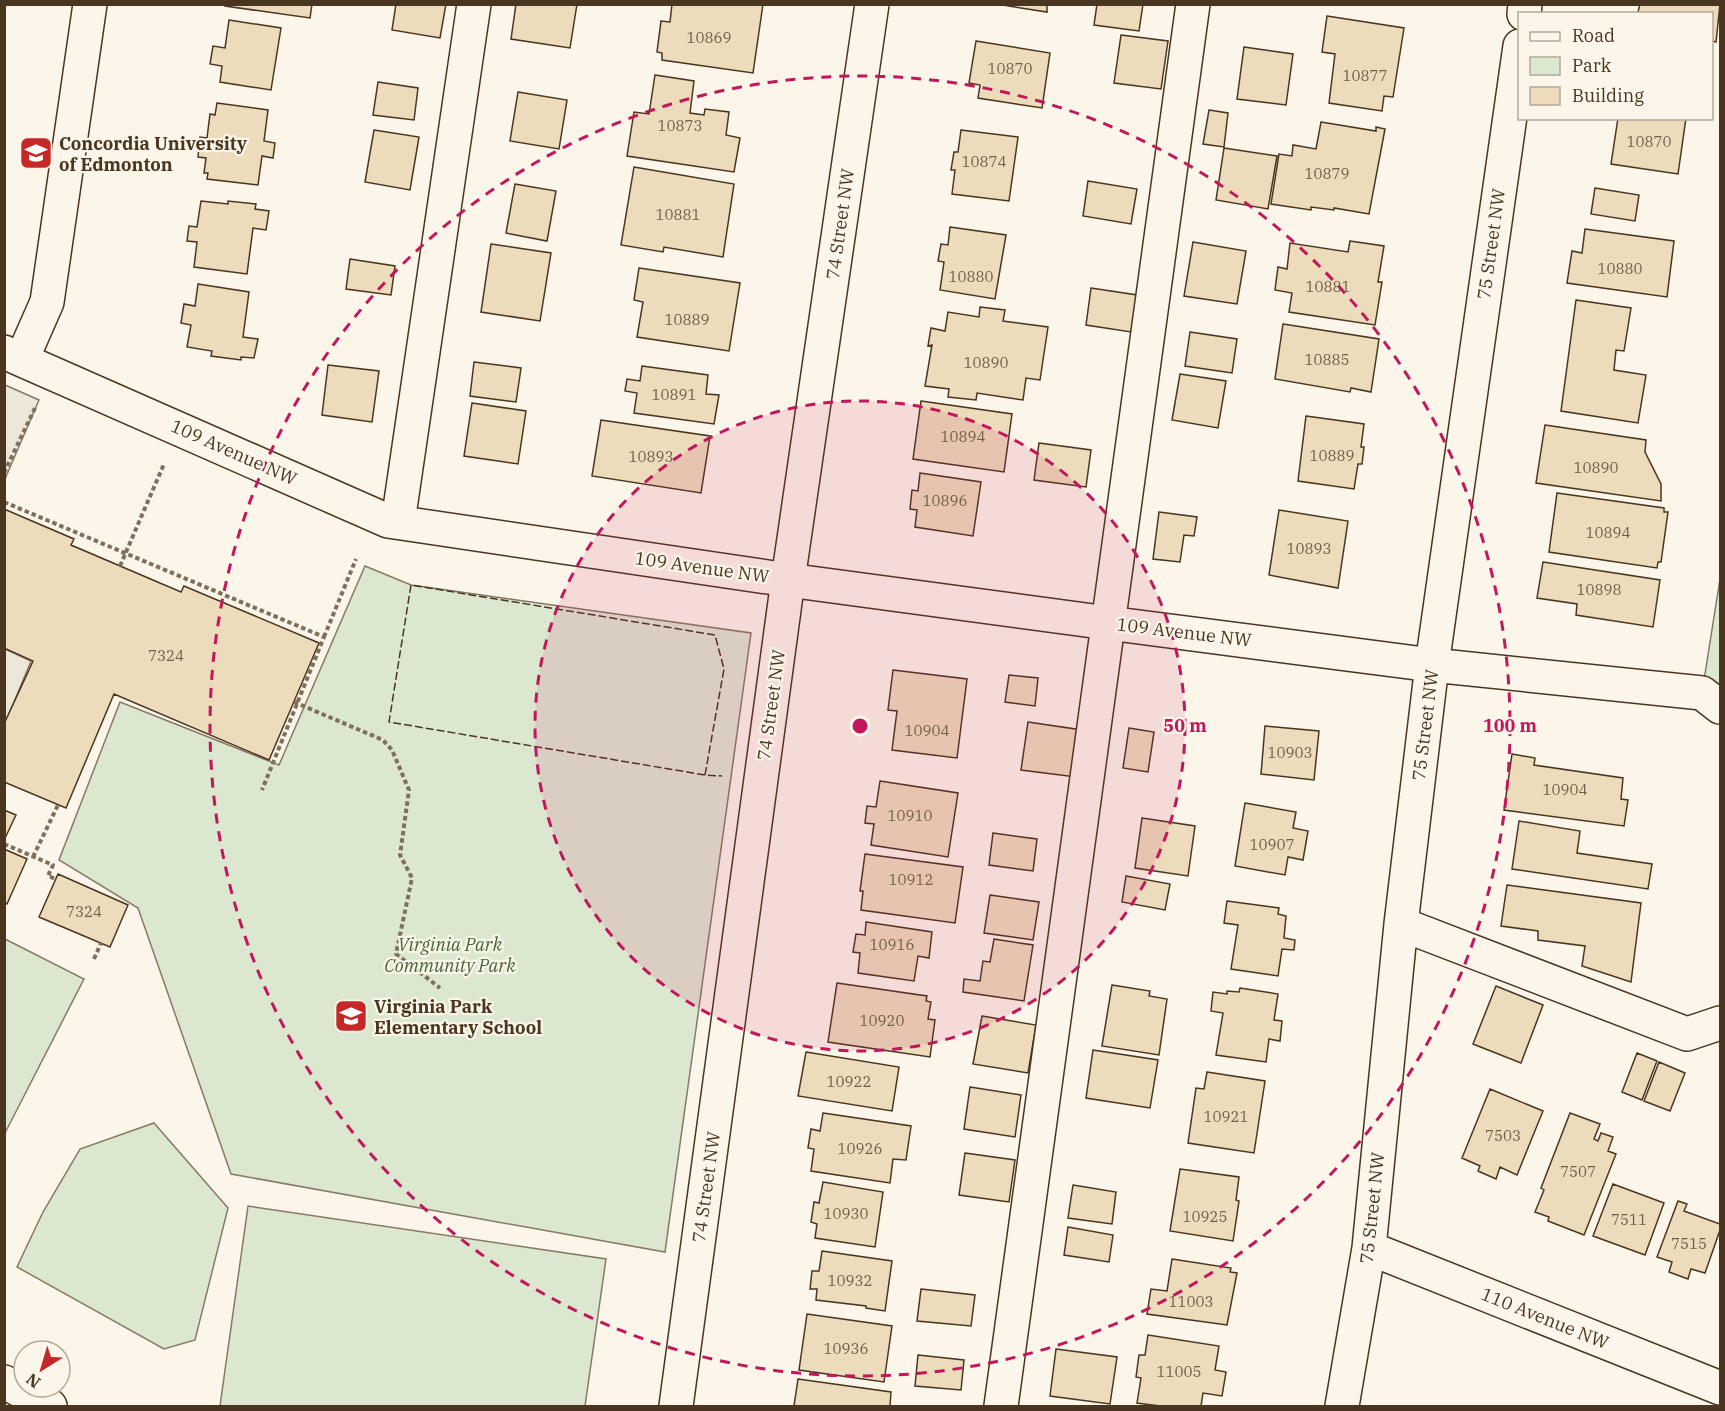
<svg xmlns="http://www.w3.org/2000/svg" width="1725" height="1411" viewBox="0 0 1725 1411" font-family="'IBM Plex Serif',serif">
<style>
.green{fill:#dce7d0;stroke:#887966;stroke-width:1.5}
.parking{fill:#ede7d9;stroke:#887966;stroke-width:1.5}
.building{fill:#ecdcbc;stroke:#4a3520;stroke-width:1.5}
.lines{fill:none;stroke-linecap:round;stroke-linejoin:round}
.minor-casing{stroke:#4a3520;stroke-width:36}
.path{stroke:#7f6f5c;stroke-width:4;stroke-dasharray:4.5 3;stroke-linecap:butt}
.minor{stroke:#fbf6e9;stroke-width:33}
.fence{stroke:#4a3520;stroke-width:1.5;stroke-dasharray:8 3;stroke-linecap:butt}
.ring{fill:none;stroke:#c2185b;stroke-width:3;stroke-dasharray:10 8}
.labels{text-anchor:middle;dominant-baseline:central;stroke-width:4.5;stroke-linejoin:round;paint-order:stroke}
.number-label{font-size:15px;fill:#725f47}
.poi-label{font-size:18px;font-weight:bold;fill:#4a3520;stroke:#fbf6e9;text-anchor:start}
.street-label{font-size:18px;fill:#4a3520;stroke:#fbf6e9}
.park-label{font-size:18px;font-style:italic;fill:#436837;stroke:#fbf6e9}
.centre{fill:#c2185b;stroke:#fbf6e9;stroke-width:3}
.ring-label{font-size:18px;text-anchor:middle;font-weight:bold;fill:#c2185b;stroke:#fbf6e9;stroke-width:4.5;stroke-linejoin:round;paint-order:stroke}
</style>
<rect width="100%" height="100%" fill="#fbf6e9"/>
<path class="green" d="M365 566 411 585 751 633 665 1252 231 1174 138 908 59 860 120 702 279 765Z
M1720 579V707L1702 693Z
M5 939 84 979 5 1133Z
M154 1123 228 1208 195 1340 164 1349 17 1267 43 1212 80 1149Z
M248 1206 606 1259 585 1406H220Z"/>
<path class="parking" d="M5 385 39 400 5 479Z
M5 649 31 661 5 724Z"/>
<path class="building" d="M225 4H312L310 18 225 6Z
M396 4H446L440 38 392 30Z
M516 4H577L570 48 511 39Z
M672 4H763L753 73 662 60V53L657 52 661 21 670 22Z
M996 4H1047V12Z
M1097 4H1143L1139 31 1094 25Z
M1640 4H1720L1716 42 1712 41V14H1640L1638 12Z
M1327 16 1404 28 1393 97 1384 96 1382 111 1329 103 1335 54 1322 52Z
M229 20 281 28 271 90 220 82 222 66 210 64 213 46 225 48Z
M1121 35 1168 41 1161 89 1114 83Z
M976 41 1050 53 1042 108 978 98 980 85 969 83Z
M1244 47 1293 54 1286 105 1237 99Z
M655 75 694 81 690 113 704 115 705 109 729 112 726 135 740 138 734 172 627 156 634 112 649 114Z
M378 82 418 88 414 120 373 115Z
M518 92 567 100 559 149 510 141Z
M217 103 268 110 264 141 275 143 273 158 262 156 258 185 207 179 208 173H204L206 158 198 157 200 137 207 138 210 114 215 115Z
M1209 110 1228 113 1224 147 1203 144Z
M1618 118H1686L1678 174 1611 164Z
M1321 122 1376 131V127L1385 129 1369 214 1334 208V210L1311 207V210L1271 204 1279 154 1292 156 1293 145 1316 149Z
M374 130 419 137 410 190 365 182Z
M961 130 1018 137 1009 201 952 194 955 170H951L954 152H958Z
M1224 148 1277 156 1268 209 1216 200Z
M634 167 734 184 723 257 664 247 663 252 621 245Z
M1088 181 1137 189 1131 224 1083 216Z
M515 184 556 191 547 241 506 233Z
M1595 188 1639 195 1635 221 1591 214Z
M201 201 228 204V201L256 204 255 209 269 211 266 230 253 228 247 274 194 267 197 242 187 241 189 226 197 227Z
M950 227 1006 235 995 299 940 290 944 262 938 261 941 244 948 245Z
M1585 229 1674 241 1667 297 1567 283 1572 251 1582 253Z
M1350 241 1384 246 1378 282H1382L1375 325 1289 312 1292 293 1275 290 1278 267 1287 269 1290 243 1348 252Z
M1193 242 1246 251 1237 304 1184 296Z
M491 244 551 253 540 321 481 312Z
M350 259 395 266 391 295 346 289Z
M639 268 740 283 729 351 637 337 643 302 634 300Z
M198 284 249 292 243 337 258 339 254 358 241 357V360L211 356 212 351 187 347 191 325 181 323 184 304 195 306Z
M1091 288 1137 295 1131 332 1086 325Z
M1576 300 1631 308 1624 351 1616 350 1614 370 1646 375 1638 423 1561 411Z
M980 307 1005 310 1003 321 1048 327 1040 380 1026 378 1023 400 977 393 976 400 948 397 949 389 925 386 932 345 928 346 931 328 945 331 948 312 979 317Z
M1283 324 1379 339 1371 392 1351 388 1350 392 1275 379Z
M1190 332 1237 339 1232 373 1185 366Z
M474 362 521 368 516 402 470 396Z
M328 365 379 371 372 422 322 415Z
M642 366 708 375 706 394 719 395 714 424 634 413 637 393 625 391 627 379 640 381Z
M1180 374 1226 381 1218 428 1172 420Z
M921 401 1012 414 1004 472 913 459Z
M472 403 526 411 518 464 464 456Z
M1306 416 1364 424 1361 447H1364L1362 464H1358L1354 489 1298 481Z
M601 420 710 436 701 493 592 476Z
M1545 425 1646 440 1645 452 1661 484V501L1536 483Z
M1039 443 1091 450 1086 487 1034 480Z
M920 473 981 482 973 536 915 527 917 510 910 509 912 490 918 491Z
M1557 493 1664 508V512H1668L1661 562H1658L1657 568 1549 552Z
M4 509 74 539 71 545 181 592 184 586 319 643 269 760 114 694 66 808 4 782V724L33 661 4 648Z
M1279 510 1348 521 1338 588 1269 575Z
M1159 512 1197 517 1194 536 1184 535 1180 562 1153 559Z
M1543 562 1660 580 1653 627 1576 615 1577 604 1537 598Z
M893 670 967 679 957 758 892 750 897 711 888 710Z
M1009 675 1038 678 1035 706 1005 702Z
M1028 722 1082 730 1076 777 1021 770Z
M1265 726 1319 731 1314 780 1261 774Z
M1129 728 1154 732 1148 772 1123 768Z
M1512 754 1535 758 1534 765 1623 778 1621 799 1628 800 1624 826 1504 810Z
M880 781 958 793 948 857 871 845 874 824 865 823 867 806 876 807Z
M1245 803 1296 812 1293 828 1308 831 1303 860 1288 857 1285 875 1235 866Z
M4 810 16 815 6 836 4 835Z
M1142 818 1195 826 1188 876 1135 868Z
M1519 821 1580 831 1577 853 1652 864 1648 889 1512 869Z
M993 833 1037 839 1033 871 989 865Z
M4 849 27 859 7 904 4 902Z
M865 854 963 867 955 923 861 910 863 891H860Z
M58 874 128 905 110 947 39 917Z
M1126 876 1170 884 1165 910 1122 902Z
M1507 885 1641 903 1631 982 1582 966 1585 946 1538 940V931L1501 926Z
M990 895 1039 902 1033 940 984 933Z
M1227 901 1279 908 1278 914 1286 916 1284 938 1295 940 1294 950 1282 949 1278 976 1231 969 1238 925 1224 923Z
M866 922 932 932 929 958 918 956 914 981 858 973 860 953 853 952 856 934 865 935Z
M994 939 1033 945 1024 1001 963 992 964 979 980 981 983 961 990 962Z
M837 983 927 996 926 1001 931 1002 928 1019 935 1020 930 1057 828 1042Z
M1112 985 1150 991 1149 996 1167 999 1159 1055 1102 1046Z
M1496 986 1543 1005 1521 1063 1473 1044Z
M1240 988 1278 994 1274 1020 1282 1021 1280 1041 1269 1039 1266 1062 1216 1055 1223 1013 1211 1011 1213 992 1227 994V991L1239 992Z
M982 1016 1036 1025 1028 1073 973 1064Z
M1093 1050 1158 1060 1150 1108 1086 1098Z
M806 1052 899 1067 892 1111 798 1096Z
M1637 1053 1657 1061 1642 1100 1622 1092Z
M1659 1062 1685 1073 1670 1111 1644 1101Z
M1207 1072 1265 1081 1254 1153 1188 1143 1196 1088 1204 1089Z
M970 1087 1021 1095 1015 1137 964 1129Z
M1490 1089 1543 1111 1517 1175 1500 1167 1496 1179 1478 1171 1480 1166 1462 1158Z
M823 1113 911 1126 906 1160 893 1159 890 1183 811 1171 814 1149 808 1148 811 1129 820 1131Z
M1570 1113 1600 1124 1594 1139 1598 1141 1601 1133 1613 1137 1608 1151 1616 1154 1584 1235 1548 1221 1549 1217 1535 1212 1544 1190 1541 1188Z
M965 1153 1015 1160 1009 1202 959 1195Z
M1180 1169 1239 1177 1236 1200 1239 1201 1233 1241 1170 1231Z
M823 1182 883 1192 875 1247 815 1238 817 1224 811 1222 814 1202 819 1203Z
M1613 1184 1664 1203 1645 1255 1593 1236Z
M1073 1185 1116 1192 1112 1224 1068 1218Z
M1678 1201 1687 1204 1684 1211 1720 1224V1230L1705 1273 1691 1269 1688 1279 1669 1272 1672 1262 1657 1257Z
M1068 1227 1113 1235 1109 1262 1064 1255Z
M822 1251 892 1261 885 1311 866 1308V1306L816 1300 817 1289H810L812 1271H819Z
M1172 1259 1231 1268 1230 1272 1237 1273 1227 1325 1147 1314 1151 1289 1167 1291Z
M921 1289 975 1295 971 1326 917 1321Z
M807 1314 892 1326 884 1382 799 1370Z
M1148 1335 1219 1346 1215 1370 1226 1372 1222 1396 1203 1393 1201 1406H1160L1137 1403 1141 1378 1136 1377 1139 1355H1145Z
M1056 1349 1117 1357 1110 1404 1050 1396Z
M918 1355 964 1360 961 1390 915 1386Z
M798 1379 891 1392 890 1406H794Z"/>
<g class="lines">
<defs>
<path id="minor" d="M1524 14 1525 4
M4 352 388 521 788 580 1108 623 1432 665 1702 693 1720 707
M22 359 47 302 90 4
M398 522 474 4
M1401 924 1687 1034 1720 1023
M1369 1248 1720 1388
M4 1382 50 1406
M676 1406 788 580 872 4
M1001 1406 1193 4
M1342 1406 1369 1248 1401 924 1432 665 1520 46"/>
</defs>
<use href="#minor" class="minor-casing"/>
<path class="path" d="M4 473 35 408
M4 502 324 637 262 790
M120 566 164 464
M324 637 356 559
M294 702 383 740 392 750 409 790 400 855 412 878 396 954 440 988
M4 844 53 865 48 876 56 879
M33 857 58 805
M94 959 101 943"/>
<use href="#minor" class="minor"/>
<path class="fence" d="M705 775 724 669 715 635 411 585 389 722 705 775 722 776"/>
</g>
<circle cx="860" cy="726" r="325" fill="#c2185b" fill-opacity=".12"/>
<g class="ring">
<circle cx="860" cy="726" r="325"/>
<circle cx="860" cy="726" r="650"/>
</g>
<defs>
<symbol id="university-square" viewBox="-11 -11 22 22"><rect x="-9" y="-9" width="18" height="18" rx="4" fill="#c62828" stroke="#fbf6e9"/><path d="M0-5L7-2L0 1L-7-2ZM-4 1L0 2.5L4 1V4Q0 6-4 4Z" fill="#fff"/></symbol>
<symbol id="school-square" viewBox="-11 -11 22 22"><rect x="-9" y="-9" width="18" height="18" rx="4" fill="#c62828" stroke="#fbf6e9"/><path d="M0-5L7-2L0 1L-7-2ZM-4 1L0 2.5L4 1V4Q0 6-4 4Z" fill="#fff"/></symbol>
</defs>
<g fill-rule="evenodd">
<use href="#university-square" x="17" y="134" width="38" height="38"/>
<use href="#school-square" x="332" y="997" width="38" height="38"/>
</g>
<g class="labels">
<g class="number-label">
<text x="709" y="37">10869</text>
<text x="1010" y="68">10870</text>
<text x="1365" y="75">10877</text>
<text x="680" y="125">10873</text>
<text x="1649" y="141">10870</text>
<text x="984" y="161">10874</text>
<text x="1327" y="173">10879</text>
<text x="678" y="214">10881</text>
<text x="1620" y="268">10880</text>
<text x="971" y="276">10880</text>
<text x="1328" y="286">10881</text>
<text x="687" y="319">10889</text>
<text x="1327" y="359">10885</text>
<text x="986" y="362">10890</text>
<text x="674" y="394">10891</text>
<text x="963" y="436">10894</text>
<text x="1332" y="455">10889</text>
<text x="651" y="456">10893</text>
<text x="1596" y="467">10890</text>
<text x="945" y="500">10896</text>
<text x="1608" y="532">10894</text>
<text x="1309" y="548">10893</text>
<text x="1599" y="589">10898</text>
<text x="166" y="655">7324</text>
<text x="927" y="730">10904</text>
<text x="1290" y="752">10903</text>
<text x="1565" y="789">10904</text>
<text x="910" y="815">10910</text>
<text x="1272" y="844">10907</text>
<text x="911" y="879">10912</text>
<text x="84" y="911">7324</text>
<text x="892" y="944">10916</text>
<text x="882" y="1020">10920</text>
<text x="849" y="1081">10922</text>
<text x="1226" y="1116">10921</text>
<text x="1503" y="1135">7503</text>
<text x="860" y="1148">10926</text>
<text x="1578" y="1171">7507</text>
<text x="846" y="1213">10930</text>
<text x="1205" y="1216">10925</text>
<text x="1629" y="1219">7511</text>
<text x="1689" y="1243">7515</text>
<text x="850" y="1280">10932</text>
<text x="1191" y="1301">11003</text>
<text x="846" y="1348">10936</text>
<text x="1179" y="1371">11005</text>
</g>
<g class="poi-label">
<text x="59" y="143">Concordia University<tspan x="59" dy="21">of Edmonton</tspan></text>
<text x="374" y="1006">Virginia Park<tspan x="374" dy="21">Elementary School</tspan></text>
</g>
<g class="street-label">
<text transform="translate(840 224) rotate(-82)">74 Street NW</text>
<text transform="translate(1491 244) rotate(-82)">75 Street NW</text>
<text transform="translate(234 452) rotate(24)">109 Avenue NW</text>
<text transform="translate(702 567) rotate(8)">109 Avenue NW</text>
<text transform="translate(1184 632) rotate(7)">109 Avenue NW</text>
<text transform="translate(771 705) rotate(-82)">74 Street NW</text>
<text transform="translate(1425 725) rotate(-83)">75 Street NW</text>
<text transform="translate(706 1187) rotate(-82)">74 Street NW</text>
<text transform="translate(1372 1208) rotate(-84)">75 Street NW</text>
<text transform="translate(1545 1318) rotate(22)">110 Avenue NW</text>
</g>
<g class="park-label">
<text x="450" y="944">Virginia Park<tspan x="450" dy="21">Community Park</tspan></text>
</g>
</g>
<circle cx="860" cy="726" r="9" class="centre"/>
<g class="ring-label">
<text x="1185" y="732">50 m</text>
<text x="1510" y="732">100 m</text>
</g>
<rect width="1725" height="1411" fill="none" stroke="#4a3520" stroke-width="12"/>
<rect x="1518" y="12" width="195" height="108" fill="#fbf6e9" stroke="#b4a999" stroke-width="1.5"/>
<rect x="1530" y="32" width="30" height="9" fill="#fbf6e9" stroke="#b4a999" stroke-width="1.5"/>
<text x="1572" y="42" font-size="18" fill="#4a3520">Road</text>
<rect x="1530" y="57" width="30" height="18" fill="#dce7d0" stroke="#b4a999" stroke-width="1.5"/>
<text x="1572" y="72" font-size="18" fill="#4a3520">Park</text>
<rect x="1530" y="87" width="30" height="18" fill="#ecdcbc" stroke="#b4a999" stroke-width="1.5"/>
<text x="1572" y="102" font-size="18" fill="#4a3520">Building</text>
<g transform="translate(42 1369) rotate(217)"><circle r="28" fill="#fbf6e9" stroke="#b4a999" stroke-width="1.5"/>
<path d="M0-4.5L10 22L0 15L-10 22Z" fill="#c62828"/>
<text y="-9" font-size="16" font-weight="bold" text-anchor="middle" fill="#4a3520">N</text>
</g>
</svg>
